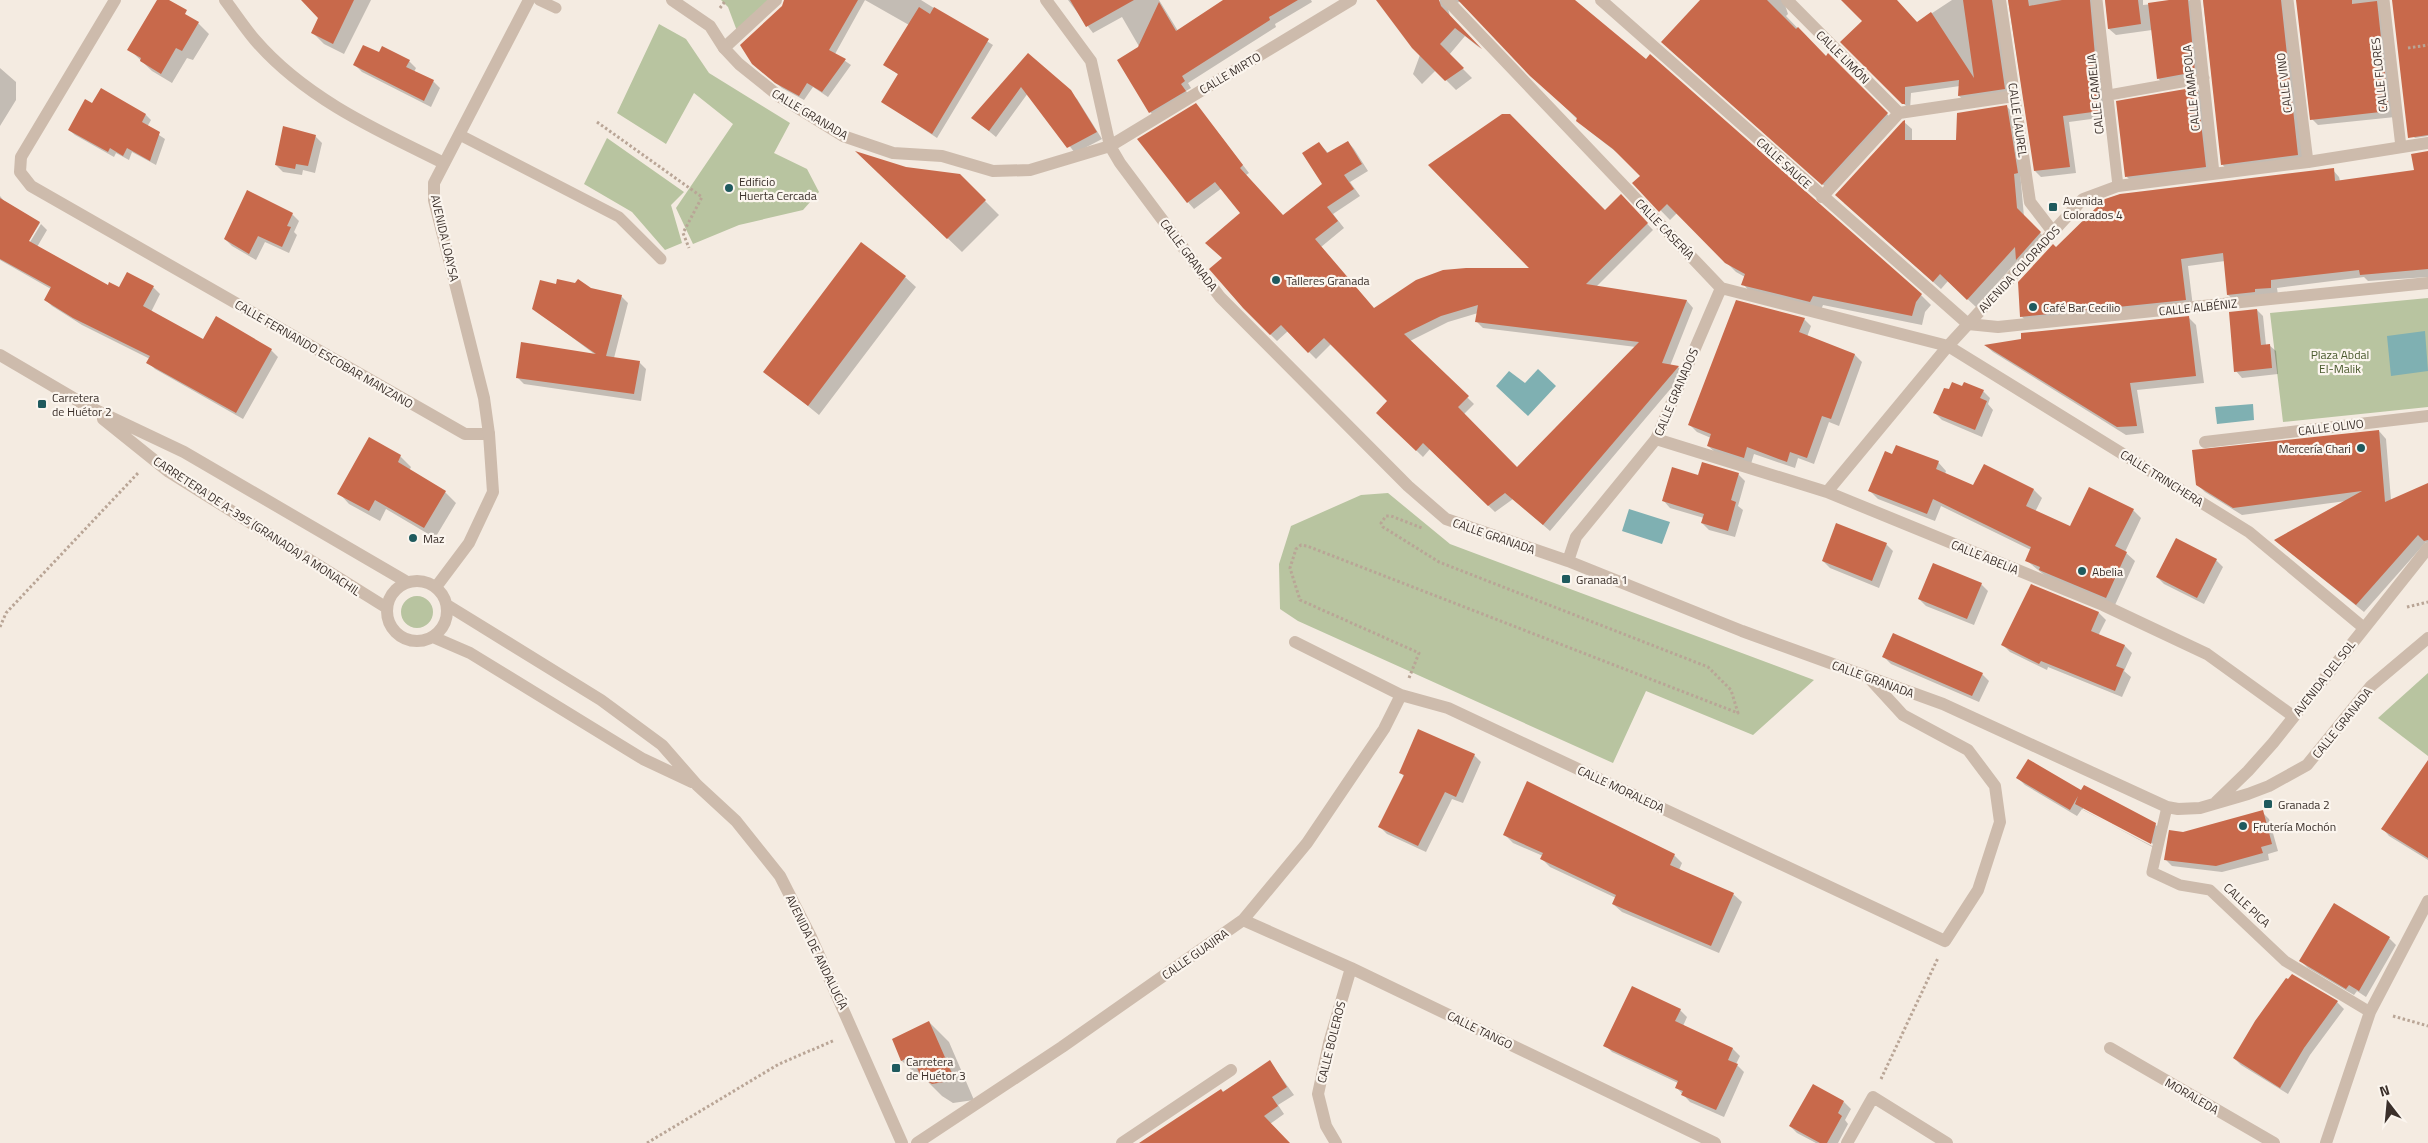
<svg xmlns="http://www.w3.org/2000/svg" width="2428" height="1143" viewBox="0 0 2428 1143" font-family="'Titillium Web',sans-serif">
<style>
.green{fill:#b8c4a0}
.water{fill:#7fb0b2}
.shadow{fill:#0003;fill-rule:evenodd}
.building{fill:#c8694b;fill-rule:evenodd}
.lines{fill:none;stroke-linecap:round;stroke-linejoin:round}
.path{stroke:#b9a596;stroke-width:3;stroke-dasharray:2.5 2.5;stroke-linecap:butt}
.service{stroke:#cdbbac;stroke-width:11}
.pedestrian{stroke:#cdbbac;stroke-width:12}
.minor{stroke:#cdbbac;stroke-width:12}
.tertiary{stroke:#cdbbac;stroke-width:12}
.poi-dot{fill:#1f5a5e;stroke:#fbf5ee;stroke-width:2}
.labels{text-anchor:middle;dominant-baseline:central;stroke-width:4.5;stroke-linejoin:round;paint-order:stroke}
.street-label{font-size:12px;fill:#3b302b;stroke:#fbf5ee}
.poi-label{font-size:12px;fill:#3b302b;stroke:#fbf5ee;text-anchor:start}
.park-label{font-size:12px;fill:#4a5a2e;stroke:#fbf5ee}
</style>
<rect width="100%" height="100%" fill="#f4ebe1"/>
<path class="green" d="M721 0H770L737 31 728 7Z
M659 24 686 39 709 73 790 123 774 153 807 169 819 192 803 210 739 225 693 244 676 208 733 124 694 93 666 144 617 113Z
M607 138 684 192 671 205 682 243 665 250 632 212 584 184Z
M2428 298V407L2283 422 2270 313Z
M1388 493 1450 544 1814 680 1753 735 1646 691 1613 763 1298 621 1280 609 1279 564 1291 526 1361 495Z
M401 612a16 16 0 1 1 32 0a16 16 0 1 1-32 0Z
M2428 673V756L2378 718Z"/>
<path class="water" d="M2425 331 2428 371 2391 376 2387 336Z
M1538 369 1556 386 1528 416 1496 386 1509 371 1525 383Z
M2253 404 2254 420 2217 424 2215 407Z
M1629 509 1670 522 1662 544 1622 531Z"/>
<path class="shadow" d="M158 0 198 23 209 34 193 60 187 58 172 83 152 71 129 49Z
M303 0H371L344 54 324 44 313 33 320 18Z
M785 0H921L993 45 937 138 883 102 899 75 885 65 909 25 865 0 835 54 851 65 828 97 813 87 804 100 782 88 759 69Z
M1068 0H1159L1178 31 1226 0H1311L1312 2 1275 24 1276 27 1188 83 1191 88 1186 91 1192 98 1157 119 1150 112 1140 48 1122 17 1093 33Z
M1378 0H1428L1436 11 1440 0H1573L1646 60 1650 56 1921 295 1931 305 1925 312 1922 325 1823 305 1820 312 1752 294 1743 284 1745 277 1736 272 1677 213 1670 220 1634 183 1641 176 1624 158 1588 130 1460 2 1451 4 1448 9 1450 16 1481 49 1465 36 1449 55 1472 78 1456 90 1436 70 1422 84 1413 74 1420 55Z
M1702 0H1788L1785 5 1788 14 1786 16 1826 58 1828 55 1893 120 1829 190 1669 49Z
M1843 0H1896L1917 23 1952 0H2001L2011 95 1966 102 1959 96 1960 86 1911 93 1910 110 1842 42 1864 21Z
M2008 0H2099L2106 117 2069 122 2076 173 2041 177 2035 171Z
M2105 0H2143V5L2189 0 2194 5 2201 78 2164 85 2158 78 2152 30 2116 35 2109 29Z
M2203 0H2291L2304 161 2228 171 2222 164Z
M2297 0H2387L2395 117 2318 125 2312 119Z
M2393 0H2428V136L2415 138 2409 132Z
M379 54 409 61 416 68 414 72 433 81 440 88 431 107 362 72 355 65Z
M1028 55 1077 99 1102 139 1075 153 1028 93 996 137 973 118Z
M0 68 16 82V100L0 126Z
M2197 88 2203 94 2211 172 2132 182 2126 176Z
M2007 107 2015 114 2024 217 2048 241 2024 266 2018 260 1976 307 1948 281 1941 289 1844 203 1904 122 1912 129V142L1957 141Z
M1202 112 1249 173 1246 175 1283 217 1323 184 1319 143 1329 154 1348 142 1354 149 1368 171 1350 182 1360 196 1333 214 1344 228 1321 247 1374 309 1532 269 1605 211 1621 196 1653 230 1596 287 1687 301 1693 308 1670 366 1678 367 1684 373 1550 531 1513 499 1495 512 1430 449 1423 457 1378 413 1389 401 1332 343 1316 359 1288 331 1277 341 1244 308 1224 259 1242 213 1222 188 1194 209 1188 202ZM1478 313 1476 321 1483 328 1636 347 1517 468 1463 415 1474 404 1410 341 1448 322Z
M146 115 151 120 147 127 165 139 156 165 132 152 129 160 116 153 114 157 75 135 69 130Z
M315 136 322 143 315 173 303 170 302 175 283 172 276 165Z
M871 165 959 175 999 215 962 252Z
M2332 169 2339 177 2340 181 2428 170V277L2368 281 2364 277 2277 288 2278 295 2236 302 2228 295 2225 261 2188 266 2193 307 2029 323 2021 316 2056 249Z
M0 196 4 201 40 223 25 246 27 247 41 224 47 230 37 247 109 286 120 289 153 287 160 294 151 312 204 341 271 350 278 357 243 419 155 369 148 362 150 359 82 325 52 306 45 299 51 289 0 260Z
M292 214 299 221 294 232 297 235 289 253 265 242 256 260 232 246 225 239Z
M905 277 916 287 819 415 765 371Z
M557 285 590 289 621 296 628 303 614 358 639 362 646 369 641 401 524 384 517 377 597 356 533 308Z
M2257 310 2263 316 2266 345H2269L2276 351 2278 374 2242 378 2236 371Z
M2188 317 2196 325 2204 383 2137 390 2144 433 2126 435 1993 352 1986 346Z
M1804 319 1811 326 1807 337 1855 355 1862 362 1839 426 1829 422 1814 464 1798 458 1795 468 1754 454 1751 464 1716 453 1708 446 1711 438 1697 432 1690 425Z
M1983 391 1990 398 1988 404 1993 410 1982 437 1942 420 1935 413Z
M2379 431 2386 439 2391 500 2428 485V544L2426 542 2364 612 2276 541 2346 501 2242 515 2205 492 2198 485Z
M1893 455 1938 462 1946 471 1945 474 1974 486 1984 466 2034 490 2042 498 2035 512 2070 527 2133 510 2141 518 2125 552 2135 561 2115 605 2048 578 2026 560 2031 550 1941 506 1935 521 1878 499 1869 490Z
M400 456 411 467 409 471 445 492 456 503 435 538 386 509 380 521 349 504 339 493Z
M1738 474 1745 481 1738 506 1743 510 1735 537 1709 530 1702 523 1704 518 1670 508 1663 500 1699 476Z
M1886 544 1893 551 1879 588 1830 568 1823 561Z
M2216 560 2223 567 2204 604 2164 584 2157 577Z
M1981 584 1988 591 1974 625 1926 606 1919 599Z
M2032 586 2099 613 2106 620 2098 636 2125 646 2132 653 2124 671 2131 677 2122 697 2048 667 2047 670 2010 652 2003 645Z
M1884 657 1982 674 1989 681 1979 702 1891 664Z
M1474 755 1481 762 1463 803 1452 799 1426 852 1387 834 1380 827 1405 777 1400 772Z
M2018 778 2082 792 2155 824 2162 832 2158 850 2082 809 2077 816 2025 785ZM2083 807 2157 846 2156 848 2083 810Z
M2428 785V860L2389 836 2383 829Z
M2262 812 2269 819 2278 851 2268 854 2269 860 2222 872 2172 866 2165 859 2183 833Z
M1505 835 1674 855 1682 863 1679 870 1733 894 1742 902 1719 953 1622 912 1613 904 1616 898 1550 867 1542 859 1543 856 1513 843Z
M2389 938 2396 945 2366 997 2357 991 2354 995 2308 968 2301 961Z
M2289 981 2337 1002 2344 1009 2310 1055 2288 1094 2241 1065 2234 1058Z
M1680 1010 1687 1017 1683 1026 1733 1049 1740 1056 1736 1064 1744 1072 1724 1117 1690 1102 1676 1087 1678 1083 1612 1052 1605 1045Z
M929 1022 949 1042 974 1100 953 1103 942 1096 925 1079 922 1080 902 1061 893 1039Z
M1270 1062 1294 1095 1278 1105 1284 1114 1270 1124 1289 1143H1142Z
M1844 1102 1851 1109 1845 1120 1848 1124 1838 1143H1816L1797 1133 1790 1126Z"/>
<path class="building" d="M157 0H169L187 10 185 14 199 22 182 51 176 48 161 74 140 61 141 58 127 50Z
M301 0H354L333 44 311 33 318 18Z
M784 0H858L829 50 846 59 822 92 807 83 799 96 775 83 752 64 740 45 782 6Z
M1070 0H1134L1086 27Z
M1223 0H1298L1269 17 1270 20 1182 76 1185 81 1181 84 1186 91 1149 113 1117 60 1138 47 1159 2 1176 31Z
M1376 0H1439L1441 6 1482 49 1455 28 1440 44 1464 68 1445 81 1412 48Z
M1458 0H1575L1646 59 1650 54 1922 294 1916 302 1912 316 1813 296 1810 302 1741 285 1745 274 1725 263 1667 204 1659 212 1632 183 1640 176 1613 149 1576 121 1577 118 1530 76Z
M1700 0H1767L1796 29 1798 27 1826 56 1828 53 1888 113 1822 185 1661 42Z
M1841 0H1897L1917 22 1931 12 1974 78 1963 0H1992L2005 89 1958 96 1959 80 1905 87V104H1902L1840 42 1862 21Z
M2008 0H2028L2029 6 2062 0H2090L2100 111 2063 116 2070 167 2034 171Z
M2105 0H2138L2141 24 2108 29Z
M2169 0H2188L2195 72 2157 79 2148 3Z
M2203 0H2281L2298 155 2221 165Z
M2296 0H2352V4L2377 1 2389 111 2310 120Z
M2392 0H2428V135L2408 138Z
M919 7 930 14 934 7 989 39 932 134 881 102 898 74 883 65Z
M363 45 379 52 382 46 410 60 406 67 434 80 424 101 353 65Z
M1028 53 1071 90 1097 132 1067 148 1021 87 989 131 971 118Z
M2197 87 2206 167 2125 177 2116 101Z
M101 88 146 114 142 122 160 132 150 161 127 148 123 156 110 148 108 152 68 130 85 99 92 103Z
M1196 103 1243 165 1240 168 1283 215 1322 184 1302 153 1319 142 1327 153 1348 141 1362 164 1344 175 1354 189 1327 207 1338 221 1315 239 1374 308 1416 280 1443 270 1466 268H1529L1428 165 1502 114H1510L1605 210 1621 194 1648 223 1586 284 1687 300 1662 363 1679 366 1543 525 1505 493 1488 506 1423 443 1416 451 1376 413 1387 401 1324 338 1308 353 1281 325 1270 335 1243 308 1209 269 1222 258 1205 243 1240 213 1215 182 1187 203 1137 139ZM1478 305 1475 322 1639 342 1517 467 1458 407 1469 396 1404 334 1441 316Z
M2007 105 2018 173 2014 174 2017 208 2041 232 2016 260 2015 247 1967 300 1940 274 1933 282 1835 195 1903 121 1905 120V140H1956L1957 113Z
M283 126 316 135 308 166 296 164 295 169 275 165Z
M855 151 906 167 960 174 986 200 947 239Z
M2428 151V269L2360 275 2359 270 2271 280V288L2255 289V292L2227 295 2223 253 2181 259 2186 300 2020 317 2018 282 2053 244 2056 247 2105 199 2120 194 2334 168 2335 181 2414 170 2411 154Z
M247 190 293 213 287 226 291 227 282 247 258 236 249 254 224 239Z
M0 198 40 222 29 241 108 285 109 282 119 287 127 272 154 286 143 306 203 339 216 316 272 349 236 413 146 363 150 356 73 318 44 300 51 287 0 259Z
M861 242 906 276 808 406 763 372Z
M557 279 575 283 578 279 591 288 622 295 606 356 640 361 634 394 516 378 521 342 596 354 532 309 540 280 556 284Z
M1736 300 1805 318 1799 332 1855 354 1831 419 1822 416 1807 458 1790 452 1787 462 1747 447 1744 458 1707 446 1711 434 1688 425Z
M2257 309 2261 345 2270 344 2272 368 2234 372 2229 312Z
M2189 316 2196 376 2130 383 2137 426 2117 427 1984 345 2021 339V333Z
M1952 382 1962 386 1964 382 1984 390 1980 398 1987 401 1975 430 1933 413 1944 388 1949 389Z
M2379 430 2385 502 2428 483V540L2424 541 2418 535 2356 605 2274 540 2362 491 2233 508 2196 485 2192 450Z
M369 437 401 455 398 462 446 491 424 528 375 500 369 511 337 494Z
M1896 445 1939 461 1936 469 1973 485 1984 464 2034 489 2026 506 2070 526 2089 487 2134 509 2115 546 2127 552 2106 598 2039 570 2040 567 2025 561 2031 547 1933 499 1927 514 1868 491 1885 451 1892 454Z
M1702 462 1739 473 1731 500 1736 502 1728 531 1701 523 1704 514 1662 501 1672 467 1698 475Z
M1836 523 1887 543 1872 581 1822 561Z
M2176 538 2217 559 2197 598 2156 577Z
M1933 563 1982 583 1967 619 1918 599Z
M2031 584 2099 612 2091 631 2125 645 2116 666 2124 669 2115 691 2041 661 2039 664 2001 645Z
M1893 633 1983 673 1972 696 1882 657Z
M1418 729 1475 754 1456 797 1445 792 1418 846 1378 827 1404 775 1399 773Z
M2028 759 2081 790 2084 785 2156 823 2151 844 2075 804 2078 796 2070 810 2016 778Z
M2428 760V858L2381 829Z
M1527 781 1675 854 1670 865 1734 893 1711 946 1612 904 1616 895 1540 859 1543 853 1503 835Z
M2263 810 2272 844 2261 847 2263 853 2216 866 2164 860 2169 830 2183 832Z
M2334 903 2390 937 2359 991 2349 985 2346 989 2299 961Z
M2292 974 2338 1001 2304 1048 2280 1088 2233 1058 2255 1021 2286 978 2288 979Z
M1632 986 1681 1009 1675 1021 1733 1048 1728 1060 1738 1064 1716 1110 1681 1095 1683 1091 1675 1088 1678 1081 1603 1046Z
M929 1021 955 1080 932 1084 921 1077 912 1056 901 1061 892 1039Z
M1270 1060 1287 1087 1272 1097 1278 1106 1264 1116 1290 1143H1139L1221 1089 1223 1092Z
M1813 1084 1844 1101 1838 1113 1842 1116 1827 1143H1820L1789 1126Z"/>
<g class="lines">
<path class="path" d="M720 8 726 0
M2408 48 2428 45
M597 122 702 197 683 233 689 248
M2407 607 2428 602
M0 627 6 613 139 472
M1409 678 1419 653 1300 600 1290 568 1296 549 1301 545 1307 546 1738 713 1731 690 1708 667 1439 562 1383 527 1381 523 1386 516H1391L1422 528
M2393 1016 2428 1026
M1881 1079 1938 958
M647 1143 779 1064 835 1040"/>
<path class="service" d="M539 0 556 8
M2097 0 2118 186
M2195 0 2214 173
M2288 0 2308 162
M2384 0 2401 147
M2109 95 2204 78
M460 135 619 217 661 259
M2167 807 2152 872 2180 885 2210 890 2285 961 2370 1012"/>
<path class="pedestrian" d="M724 48 776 0"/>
<path class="minor" d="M115 0 21 157 20 172 31 186 465 434H489
M225 0C235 13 244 27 255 40 305 98 376 130 444 163
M1046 0 1091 61 1110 146
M1601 0 1968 324 1998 327 2428 283
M1787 0 1899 113
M2000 0 2030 202 2053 232
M1822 197 1899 113 2014 96
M1656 439 1827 492 2103 605 2207 654 2293 716
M2205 442 2428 416
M1827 492 1948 346
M1295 642 1401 695 1448 708 1945 941 1978 890 2000 822 1995 786 1968 750 1903 715 1870 679
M1243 920 1351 968 1715 1143
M2110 1048 2274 1143
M917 1143 1062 1047 1243 920 1307 843 1384 729 1401 695
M1122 1143 1231 1070
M1336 1143 1326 1126 1318 1094 1329 1043 1351 968
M1847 1143 1873 1097 1947 1143"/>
<path class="tertiary" d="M672 0 710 26 724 48 739 64 780 97 843 136 893 153 942 156 993 171 1030 170 1110 146 1351 0
M1447 0 1721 288 1948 346 2249 532 2364 628
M1110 146 1120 163 1220 297 1408 486 1446 519 1568 561 1742 631 1943 704 2167 807 2178 809 2200 808 2248 794 2269 786 2307 765 2371 686 2428 638
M1948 346 2083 199 2118 186 2308 162 2428 143
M0 355 87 406 184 452 407 582
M103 419 169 472 387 608
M1568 561 1576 537 1656 439 1721 288
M387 611a30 30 0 1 1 60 0a30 30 0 1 1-60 0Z
M436 587 469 543 493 492 489 434 484 398 434 200V183L529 0
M447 605 601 700 662 745 697 785 736 821 780 876 811 937 902 1143
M433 637 470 653 643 759 692 782
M2216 802 2248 771 2273 743 2428 548
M2326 1143 2370 1012 2428 901"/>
</g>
<g class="poi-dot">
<circle cx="729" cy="188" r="5"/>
<rect x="2048" y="202" width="10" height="10" rx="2.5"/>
<circle cx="1276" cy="280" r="5"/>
<circle cx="2033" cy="307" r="5"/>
<rect x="37" y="399" width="10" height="10" rx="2.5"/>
<circle cx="2361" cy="448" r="5"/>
<circle cx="413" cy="538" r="5"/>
<circle cx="2082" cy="571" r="5"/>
<rect x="1561" y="574" width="10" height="10" rx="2.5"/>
<rect x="2263" y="799" width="10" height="10" rx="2.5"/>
<circle cx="2243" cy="826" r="5"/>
<rect x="891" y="1063" width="10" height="10" rx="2.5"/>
</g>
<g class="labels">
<g class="street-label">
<text transform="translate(1843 57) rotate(45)">CALLE LIMÓN</text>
<text transform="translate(1230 73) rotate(-31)">CALLE MIRTO</text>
<text transform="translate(2379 75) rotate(-96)">CALLE FLORES</text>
<text transform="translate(2284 83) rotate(-97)">CALLE VINO</text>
<text transform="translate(2191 88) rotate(-96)">CALLE AMAPOLA</text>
<text transform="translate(2095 94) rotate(-96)">CALLE CAMELIA</text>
<text transform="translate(810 114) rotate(31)">CALLE GRANADA</text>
<text transform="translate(2018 120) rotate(82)">CALLE LAUREL</text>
<text transform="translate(1784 163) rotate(42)">CALLE SAUCE</text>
<text transform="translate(1665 229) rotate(46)">CALLE CASERÍA</text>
<text transform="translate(445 238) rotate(77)">AVENIDA LOAYSA</text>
<text transform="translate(1189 255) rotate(53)">CALLE GRANADA</text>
<text transform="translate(2019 269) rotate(-47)">AVENIDA COLORADOS</text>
<text transform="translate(2198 307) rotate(-6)">CALLE ALBÉNIZ</text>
<text transform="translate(324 354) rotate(30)">CALLE FERNANDO ESCOBAR MANZANO</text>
<text transform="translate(1676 392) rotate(-67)">CALLE GRANADOS</text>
<text transform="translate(2331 427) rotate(-7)">CALLE OLIVO</text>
<text transform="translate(2162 478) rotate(32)">CALLE TRINCHERA</text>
<text transform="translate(257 526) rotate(33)">CARRETERA DE A-395 (GRANADA) A MONACHIL</text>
<text transform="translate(1494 536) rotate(19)">CALLE GRANADA</text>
<text transform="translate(1985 557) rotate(22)">CALLE ABELIA</text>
<text transform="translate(2324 678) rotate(-52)">AVENIDA DEL SOL</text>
<text transform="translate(1873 679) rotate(20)">CALLE GRANADA</text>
<text transform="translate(2342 723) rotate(-51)">CALLE GRANADA</text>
<text transform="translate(1621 789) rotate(25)">CALLE MORALEDA</text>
<text transform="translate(2247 905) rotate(43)">CALLE PICA</text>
<text transform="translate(817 952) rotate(64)">AVENIDA DE ANDALUCÍA</text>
<text transform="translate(1195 954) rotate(-35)">CALLE GUAJIRA</text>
<text transform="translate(1480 1030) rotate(26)">CALLE TANGO</text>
<text transform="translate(1331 1042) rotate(-76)">CALLE BOLEROS</text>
<text transform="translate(2192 1096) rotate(30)">MORALEDA</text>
</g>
<g class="poi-label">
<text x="739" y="181">Edificio<tspan x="739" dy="14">Huerta Cercada</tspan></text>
<text x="2063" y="200">Avenida<tspan x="2063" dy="14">Colorados 4</tspan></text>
<text x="1286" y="280">Talleres Granada</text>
<text x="2043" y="307">Café Bar Cecilio</text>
<text x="52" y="397">Carretera<tspan x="52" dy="14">de Huétor 2</tspan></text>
<text x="2351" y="448" text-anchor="end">Mercería Chari</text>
<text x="423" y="538">Maz</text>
<text x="2092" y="571">Abelia</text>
<text x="1576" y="579">Granada 1</text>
<text x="2278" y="804">Granada 2</text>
<text x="2253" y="826">Frutería Mochón</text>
<text x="906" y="1061">Carretera<tspan x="906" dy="14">de Huétor 3</tspan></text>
</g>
<g class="park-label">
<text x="2340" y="354">Plaza Abdal<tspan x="2340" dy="14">El-Malik</tspan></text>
</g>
</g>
<g transform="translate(2388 1103) rotate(344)" stroke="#fbf5ee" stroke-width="4" paint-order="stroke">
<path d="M0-4L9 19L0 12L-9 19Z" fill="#3b302b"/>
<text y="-8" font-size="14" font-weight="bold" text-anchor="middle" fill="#3b302b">N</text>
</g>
</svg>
